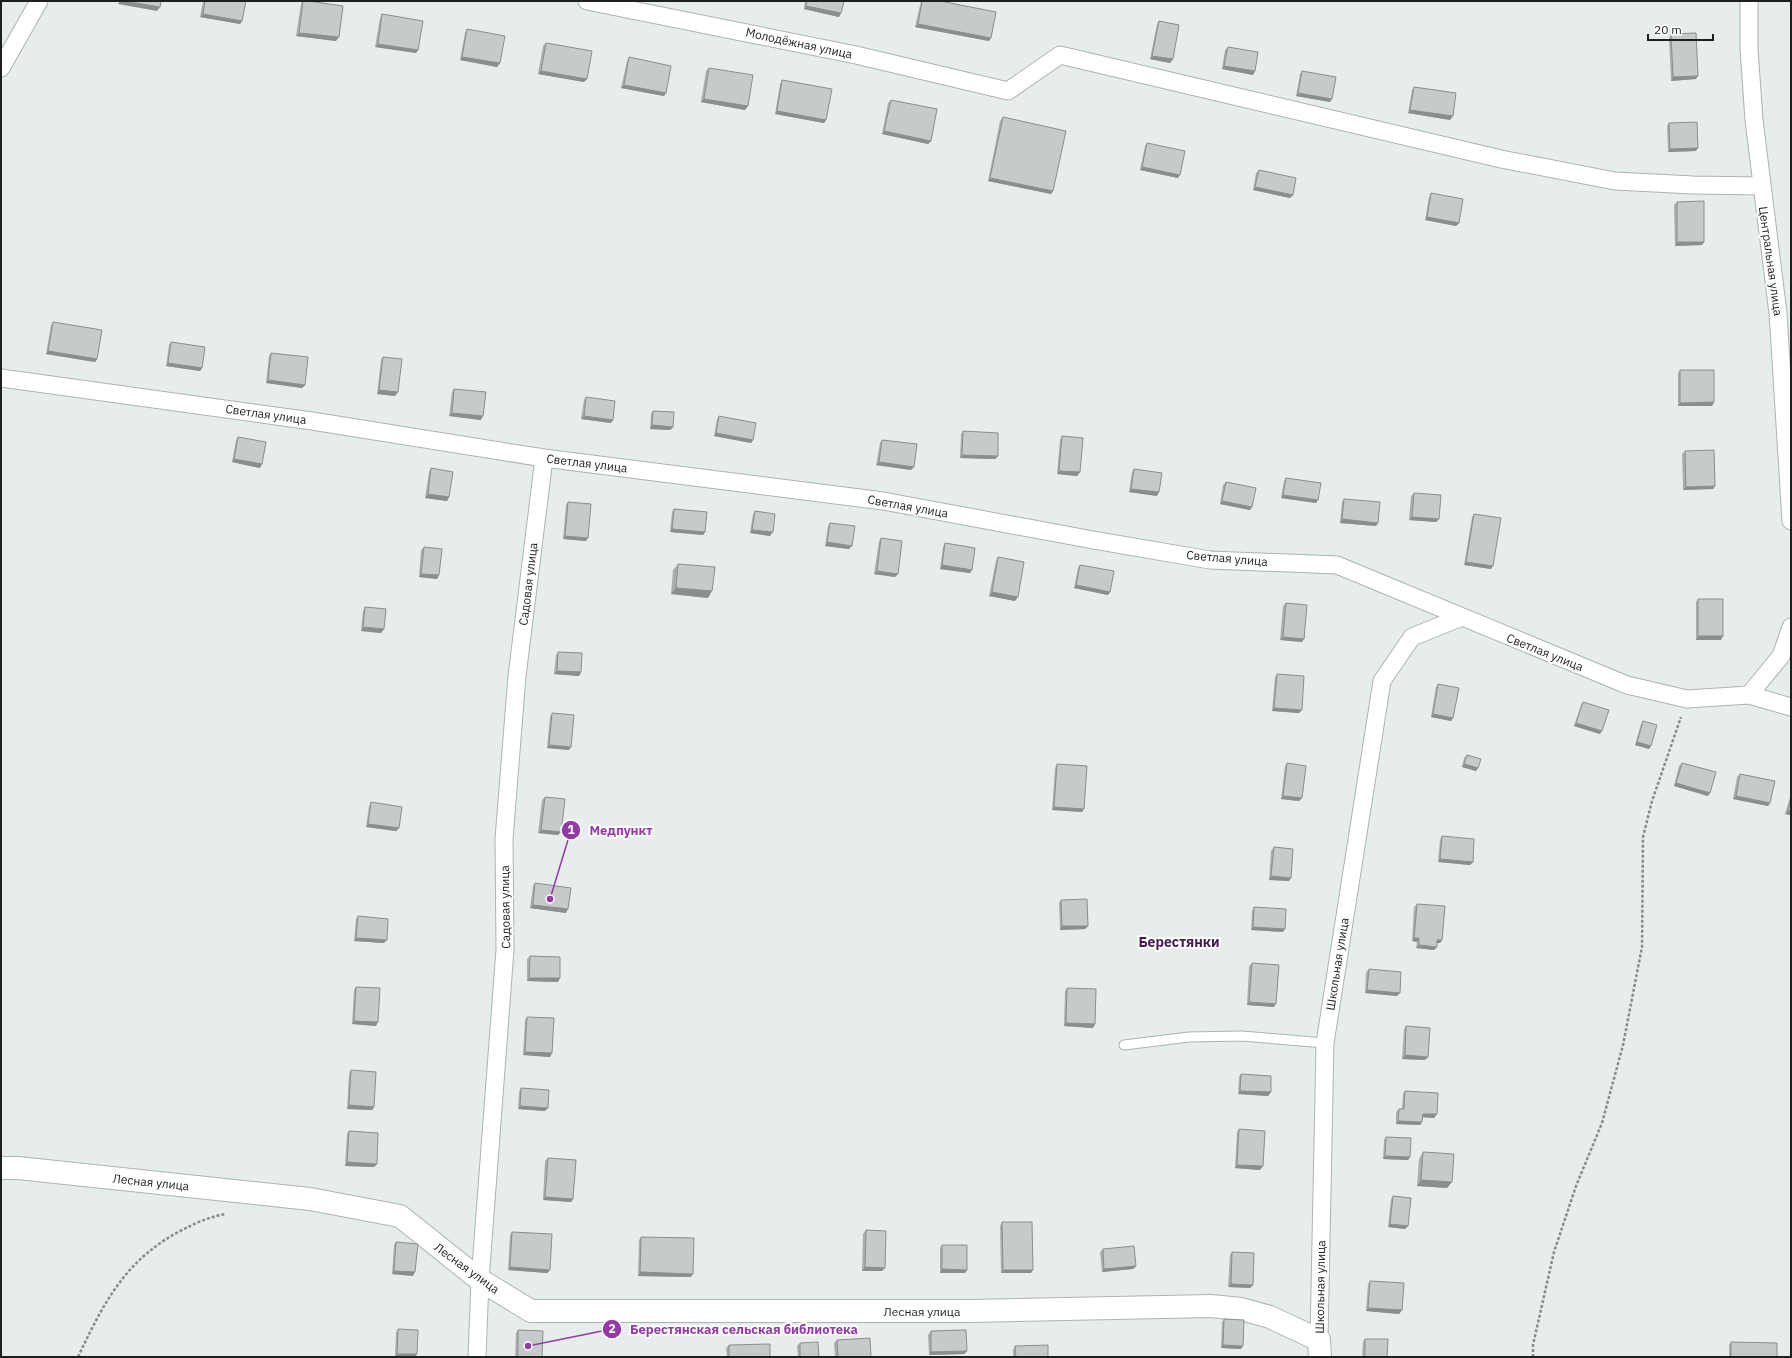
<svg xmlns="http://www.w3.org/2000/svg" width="1792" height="1358" viewBox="0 0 1792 1358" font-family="'IBM Plex Sans',sans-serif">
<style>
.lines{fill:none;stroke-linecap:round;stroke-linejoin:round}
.service-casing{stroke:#adb3b2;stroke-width:11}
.minor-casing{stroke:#adb3b2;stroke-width:19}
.tertiary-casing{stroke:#adb3b2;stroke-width:24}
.path{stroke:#878b8a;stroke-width:2.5;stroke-dasharray:3 2;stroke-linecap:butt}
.service{stroke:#fff;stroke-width:9}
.minor{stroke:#fff;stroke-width:17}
.tertiary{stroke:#fff;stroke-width:22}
.wall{fill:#a9afae}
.shaded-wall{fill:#8a8e8d}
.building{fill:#c5cbca;stroke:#8a8e8d}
.labels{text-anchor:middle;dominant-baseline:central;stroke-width:4;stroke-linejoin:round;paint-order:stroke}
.street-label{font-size:12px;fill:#1e2020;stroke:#fff}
.quarter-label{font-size:14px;font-weight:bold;fill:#461b4e;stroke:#fff}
.leader{fill:none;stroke:#933aa5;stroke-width:1.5}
.callout-dot{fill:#933aa5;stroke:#fff;stroke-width:1.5}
.mark-label{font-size:12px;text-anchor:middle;font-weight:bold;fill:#fff}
.callout-label{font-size:13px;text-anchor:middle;font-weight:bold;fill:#933aa5;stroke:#fff;stroke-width:4;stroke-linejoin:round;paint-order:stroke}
</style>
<rect width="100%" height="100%" fill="#e7edec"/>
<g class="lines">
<defs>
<path id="service" d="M1124 1045 1189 1037 1242 1036 1325 1043"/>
<path id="minor" d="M587 1 856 55 1008 91 1060 55 1501 159 1615 181 1693 185 1761 186
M1749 1V49L1754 120 1778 313 1791 521
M1 68 39 1
M1 378 312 421 544 458 883 501 1093 540 1210 560 1337 565 1627 685 1687 699 1749 695 1791 707
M1749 695 1781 656 1791 627
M1319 1340 1325 1043 1382 681 1412 637 1462 617
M477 1357 480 1280 505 950 504 839 517 676 544 458"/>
<path id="tertiary" d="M1 1168H18L310 1199 400 1216 480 1280 531 1311H971L1211 1306 1241 1309 1270 1317 1319 1340 1320 1357"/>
</defs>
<use href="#service" class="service-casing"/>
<use href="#minor" class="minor-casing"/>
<use href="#tertiary" class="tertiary-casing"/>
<path class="path" d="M78 1357C105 1300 127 1257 186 1228 198 1222 212 1216 226 1214
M1533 1357V1345L1554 1252 1576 1186 1602 1123 1623 1045 1642 947 1643 837 1652 801 1681 717"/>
<use href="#service" class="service"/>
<use href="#minor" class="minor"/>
<use href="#tertiary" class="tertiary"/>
</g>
<path class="wall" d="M203 1H246L242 21 240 24 200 17Z
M302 1H308L336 41 296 36 301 4Z
M805 1H844L841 13 839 17 804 9Z
M921 1H940L989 41 915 27Z
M382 14 418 50 416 53 375 47 380 18Z
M1159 21 1173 59 1170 63 1150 59 1157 24Z
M467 29 500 63 497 67 460 60 465 33Z
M1671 34 1696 79 1671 81 1669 38Z
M546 43 584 82 538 74 543 46Z
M1228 47 1255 71 1253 75 1222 69 1225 50Z
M629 57 666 93 664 96 621 88 627 61Z
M709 68 745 110 701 102 706 71Z
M1302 71 1332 99 1330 102 1296 96 1300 74Z
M782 80 826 120 824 123 775 114 780 84Z
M1414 87 1450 120 1408 113 1412 90Z
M891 100 931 141 928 144 882 134 888 103Z
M1003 117 1053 191 1051 194 988 181 1000 121Z
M1669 123 1696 151 1668 152 1667 126Z
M1147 143 1178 178 1140 170 1145 146Z
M1259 170 1293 195 1290 198 1253 190 1256 173Z
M1431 193 1459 223 1456 226 1425 220 1429 197Z
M1677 202 1704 242 1702 245 1675 246 1674 205Z
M53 322 97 359 95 362 46 354 51 325Z
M171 342 202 368 200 371 166 366 169 345Z
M271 353 305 385 302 388 266 383 269 356Z
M383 357 398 392 395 396 377 394 381 360Z
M1680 370 1714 402 1712 406H1678V373Z
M454 389 481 420 449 416 452 392Z
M586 397 611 423 581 419 584 400Z
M653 411 673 427 670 430 650 429 651 414Z
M719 416 753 440 751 443 714 436 717 419Z
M963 431 998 456 995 459 960 458 961 434Z
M1062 436 1080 472 1077 476 1057 474 1060 440Z
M238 437 262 464 260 468 232 462 236 440Z
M882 440 911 470 876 465 880 443Z
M1685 451 1715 486 1713 489 1683 490 1682 454Z
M431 468 449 497 447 501 425 498 429 472Z
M1134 469 1157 496 1129 492 1132 472Z
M1286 478 1316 503 1281 498 1284 481Z
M1226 482 1252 507 1250 510 1220 504 1223 485Z
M1414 493 1439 519 1436 522 1409 520 1411 496Z
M1344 499 1376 526 1340 523 1342 502Z
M568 502 586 541 563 539 566 505Z
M674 509 705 532 703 535 670 532 672 512Z
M755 511 770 536 750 533 753 514Z
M1474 514 1491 569 1464 565 1472 517Z
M830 523 849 549 825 546 828 526Z
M881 538 895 577 874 574 879 541Z
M945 543 972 570 970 573 940 569 943 547Z
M424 547 439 575 437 579 419 577 421 550Z
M998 557 1015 601 989 596 996 561Z
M678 564 708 598 671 594 673 570Z
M1080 565 1110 592 1108 595 1074 588 1078 568Z
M1698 599 1721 640H1696V602Z
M1286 603 1302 642 1280 640 1283 606Z
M365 607 384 629 381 633 361 631 363 611Z
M558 652 581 672 579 676 554 674 556 655Z
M1277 674 1299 713 1272 711 1275 677Z
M1438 684 1453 718 1451 721 1431 717 1436 687Z
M1583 702 1600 734 1574 726 1581 705Z
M552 713 569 750 547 748 550 717Z
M1643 721 1649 749 1635 745 1641 724Z
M1467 755 1478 768 1476 771 1462 767 1464 758Z
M1287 763 1299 801 1281 799 1285 766Z
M1682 763 1708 796 1674 786 1679 766Z
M1057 764 1082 812 1052 810 1055 768Z
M1740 774 1770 803 1768 806 1733 799 1737 777Z
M1791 794V815L1785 814Z
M545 797 558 835 538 833 542 800Z
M371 802 399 828 396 831 366 827 369 806Z
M1442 836 1473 862 1470 865 1438 862 1440 840Z
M1274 847 1289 881 1269 880 1271 851Z
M535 883 566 913 530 908 533 886Z
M1061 900 1088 926 1085 929 1060 930 1059 903Z
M1417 904 1442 940 1440 943H1437V947L1434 950 1416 948 1417 942 1412 941 1414 907Z
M1254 907 1285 929 1283 932 1251 930 1252 911Z
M358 916 384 943 354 941 356 919Z
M530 956 558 982 527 981V959Z
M1252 963 1274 1007 1247 1005 1249 966Z
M1369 969 1397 996 1365 993 1366 972Z
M356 987 376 1026 352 1024 354 990Z
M1067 988 1095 1024 1093 1028 1064 1026 1065 991Z
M527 1017 552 1053 550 1057 523 1055 525 1020Z
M1406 1026 1425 1060 1402 1059 1404 1029Z
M351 1070 374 1107 372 1110 347 1109 349 1074Z
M1241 1074 1271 1092 1268 1096 1238 1094 1239 1077Z
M521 1088 545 1111 518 1109 519 1092Z
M1405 1091 1437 1114 1434 1118 1423 1117 1420 1125 1396 1124V1112L1399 1109H1402L1403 1094Z
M1239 1129 1260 1170 1235 1168 1237 1132Z
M349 1131 377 1164 374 1167 345 1166 347 1134Z
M1386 1137 1410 1157 1408 1160 1383 1159 1384 1140Z
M1423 1152 1452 1182 1447 1188 1417 1186 1419 1159Z
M548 1158 573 1199 571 1202 543 1200 545 1161Z
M1393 1196 1408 1226 1405 1229 1388 1227 1391 1199Z
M1002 1222 1031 1273H1001L1000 1226Z
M866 1230 882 1271H862L863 1234Z
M512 1232 550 1270 547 1273 508 1270 510 1235Z
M641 1237 691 1277 638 1276 639 1240Z
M396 1242 413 1276 392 1274 394 1245Z
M942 1245 967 1270 965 1273H940V1248Z
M1103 1249 1136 1266 1133 1269 1102 1272 1100 1252Z
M1232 1252 1253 1285 1250 1288 1228 1287 1230 1255Z
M1370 1281 1402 1310 1399 1314 1366 1311 1368 1284Z
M1224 1319 1241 1349 1221 1348 1222 1322Z
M398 1329 417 1354 415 1357H395L396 1333Z
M518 1330 542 1357H515L516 1333Z
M931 1331 967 1351 964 1354 929 1355 928 1335Z
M1365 1339 1387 1357H1362L1363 1342Z
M837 1340 871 1357H835L834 1343Z
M1731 1342 1777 1357H1729V1345Z
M800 1343 819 1357H798L797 1346Z
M729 1345 770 1357H727L726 1348Z
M1015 1346 1048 1357H1013V1350Z"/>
<path class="shaded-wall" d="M120 1H124L160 7 157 11 118 4Z
M806 6 841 13 839 17 804 9Z
M203 14 242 21 240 24 200 17Z
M918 24 991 38 989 41 915 27Z
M299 33 339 37 336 41 296 36Z
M378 44 418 50 416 53 375 47Z
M1152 56 1173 59 1170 63 1150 59Z
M462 57 500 63 497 67 460 60Z
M1224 66 1255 71 1253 75 1222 69Z
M541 71 587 79 584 82 538 74Z
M1698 76 1696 79 1671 81 1673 77Z
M624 85 666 93 664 96 621 88Z
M1298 93 1332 99 1330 102 1296 96Z
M704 99 748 106 745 110 701 102Z
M1410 110 1453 116 1450 120 1408 113Z
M777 111 826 120 824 123 775 114Z
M884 131 931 141 928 144 882 134Z
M1698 148 1696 151 1668 152 1670 149Z
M1142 167 1180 175 1178 178 1140 170Z
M990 178 1053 191 1051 194 988 181Z
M1255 187 1293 195 1290 198 1253 190Z
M1427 217 1459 223 1456 226 1425 220Z
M1677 242H1704L1702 245 1675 246Z
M48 351 97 359 95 362 46 354Z
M168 363 202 368 200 371 166 366Z
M268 380 305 385 302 388 266 383Z
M379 390 398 392 395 396 377 394Z
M1714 402 1712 406H1678L1680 403Z
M452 413 483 416 481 420 449 416Z
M584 416 613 420 611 423 581 419Z
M652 425 673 427 670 430 650 429Z
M716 433 753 440 751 443 714 436Z
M962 455 998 456 995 459 960 458Z
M234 459 262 464 260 468 232 462Z
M879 462 914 467 911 470 876 465Z
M1059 471 1080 472 1077 476 1057 474Z
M1715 486 1713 489 1683 490 1686 487Z
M1131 489 1159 492 1157 496 1129 492Z
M428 494 449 497 447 501 425 498Z
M1283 495 1318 500 1316 503 1281 498Z
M1222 501 1252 507 1250 510 1220 504Z
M1412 517 1439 519 1436 522 1409 520Z
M1342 519 1378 523 1376 526 1340 523Z
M672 529 705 532 703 535 670 532Z
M752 530 773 532 770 536 750 533Z
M565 536 588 538 586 541 563 539Z
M827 542 852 546 849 549 825 546Z
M1466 562 1493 566 1491 569 1464 565Z
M942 565 972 570 970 573 940 569Z
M877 571 898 574 895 577 874 574Z
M421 574 439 575 437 579 419 577Z
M1076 585 1110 592 1108 595 1074 588Z
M676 588 712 591 708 598 671 594Z
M992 592 1018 597 1015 601 989 596Z
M363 627 384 629 381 633 361 631Z
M1698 636H1723L1721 640H1696Z
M1283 637 1304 639 1302 642 1280 640Z
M557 671 581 672 579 676 554 674Z
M1274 708 1302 710 1299 713 1272 711Z
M1433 714 1453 718 1451 721 1431 717Z
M1576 723 1602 731 1600 734 1574 726Z
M1637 742 1651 746 1649 749 1635 745Z
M549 745 571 747 569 750 547 748Z
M1464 764 1478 768 1476 771 1462 767Z
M1676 783 1710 793 1708 796 1674 786Z
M1283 796 1302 798 1299 801 1281 799Z
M1736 796 1770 803 1768 806 1733 799Z
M1054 807 1084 809 1082 812 1052 810Z
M1788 811H1791V815L1785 814Z
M368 824 399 828 396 831 366 827Z
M541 830 561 832 558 835 538 833Z
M1440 859 1473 862 1470 865 1438 862Z
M1271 876 1291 878 1289 881 1269 880Z
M533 905 568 909 566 913 530 908Z
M1062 926H1088L1085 929 1060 930Z
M1253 927 1285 929 1283 932 1251 930Z
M356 938 387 940 384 943 354 941Z
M1414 938H1419L1417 942 1412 941Z
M1437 940H1442L1440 943H1435Z
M1419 945 1437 947 1434 950 1416 948Z
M529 978H560L558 982 527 981Z
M1367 990 1400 993 1397 996 1365 993Z
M1249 1002 1276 1004 1274 1007 1247 1005Z
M354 1021 378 1022 376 1026 352 1024Z
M1066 1023 1095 1024 1093 1028 1064 1026Z
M525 1052 552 1053 550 1057 523 1055Z
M1405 1055 1428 1057 1425 1060 1402 1059Z
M1240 1091 1271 1092 1268 1096 1238 1094Z
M349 1105 374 1107 372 1110 347 1109Z
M520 1106 548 1108 545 1111 518 1109Z
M1423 1114H1437L1434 1118 1420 1117Z
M1398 1121 1422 1122 1420 1125 1396 1124Z
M1385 1156 1410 1157 1408 1160 1383 1159Z
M347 1162 377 1164 374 1167 345 1166Z
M1237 1165 1263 1166 1260 1170 1235 1168Z
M1421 1180 1452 1182 1447 1188 1417 1186Z
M545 1197 573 1199 571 1202 543 1200Z
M1390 1224 1408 1226 1405 1229 1388 1227Z
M1136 1266 1133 1269 1102 1272 1104 1269Z
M510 1267 550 1270 547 1273 508 1270Z
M865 1267 885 1268 882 1271H862Z
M942 1269 967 1270 965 1273H940Z
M1003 1270H1033L1031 1273H1001Z
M394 1271 415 1272 413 1276 392 1274Z
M640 1272 693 1274 691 1277 638 1276Z
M1231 1284 1253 1285 1250 1288 1228 1287Z
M1368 1308 1402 1310 1399 1314 1366 1311Z
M1223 1345 1243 1346 1241 1349 1221 1348Z
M967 1351 964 1354 929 1355 931 1352Z
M397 1354H417L415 1357H395Z"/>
<path class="building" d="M124 1H161L160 7Z
M205 1H246L242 21 203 14Z
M303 1H308L343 6 339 37 299 33Z
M807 1H844L841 13 806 6Z
M922 1H940L996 12 991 38 918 24Z
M382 14 423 21 418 50 378 44Z
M1159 21 1179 25 1173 59 1152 56Z
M467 29 505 36 500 63 462 57Z
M1696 33 1698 76 1673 77 1671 34Z
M546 43 592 51 587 79 541 71Z
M1228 47 1258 52 1255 71 1224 66Z
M629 57 671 66 666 93 624 85Z
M709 68 753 75 748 106 704 99Z
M1302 71 1336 77 1332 99 1298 93Z
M782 80 832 89 826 120 777 111Z
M1414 87 1456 93 1453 116 1410 110Z
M891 100 937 109 931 141 884 131Z
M1003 117 1066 131 1053 191 990 178Z
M1697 122 1698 148 1670 149 1669 123Z
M1147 143 1185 151 1180 175 1142 167Z
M1259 170 1296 178 1293 195 1255 187Z
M1431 193 1463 199 1459 223 1427 217Z
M1704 201V242H1677V202Z
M53 322 102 330 97 359 48 351Z
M171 342 205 347 202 368 168 363Z
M271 353 308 357 305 385 268 380Z
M383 357 402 359 398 392 379 390Z
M1680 370H1714V402L1680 403Z
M454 389 486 392 483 416 452 413Z
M586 397 615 401 613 420 584 416Z
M653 411 674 412 673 427 652 425Z
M719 416 756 423 753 440 716 433Z
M963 431 998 433V456L962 455Z
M1062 436 1083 438 1080 472 1059 471Z
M238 437 266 442 262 464 234 459Z
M882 440 917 444 914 467 879 462Z
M1714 450 1715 486 1686 487 1685 451Z
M431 468 453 472 449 497 428 494Z
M1134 469 1162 473 1159 492 1131 489Z
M1286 478 1321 483 1318 500 1283 495Z
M1226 482 1256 488 1252 507 1222 501Z
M1414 493 1441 495 1439 519 1412 517Z
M1344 499 1380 502 1378 523 1342 519Z
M568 502 591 504 588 538 565 536Z
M674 509 707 512 705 532 672 529Z
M755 511 775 514 773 532 752 530Z
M1474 514 1501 518 1493 566 1466 562Z
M830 523 855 526 852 546 827 542Z
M881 538 902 541 898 574 877 571Z
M945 543 975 548 972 570 942 565Z
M424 547 442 549 439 575 421 574Z
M998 557 1024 562 1018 597 992 592Z
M678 564 715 567 712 591 676 588Z
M1080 565 1114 571 1110 592 1076 585Z
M1698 599H1723V636H1698Z
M1286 603 1307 605 1304 639 1283 637Z
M365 607 386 609 384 629 363 627Z
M558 652 582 653 581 672 557 671Z
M1277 674 1304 676 1302 710 1274 708Z
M1438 684 1459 688 1453 718 1433 714Z
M1583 702 1609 710 1602 731 1576 723Z
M552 713 574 715 571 747 549 745Z
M1643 721 1657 725 1651 746 1637 742Z
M1467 755 1481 759 1478 768 1464 764Z
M1287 763 1306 766 1302 798 1283 796Z
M1682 763 1716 772 1710 793 1676 783Z
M1057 764 1087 766 1084 809 1054 807Z
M1740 774 1775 781 1770 803 1736 796Z
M545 797 565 799 561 832 541 830Z
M1791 798V811H1788Z
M371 802 402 807 399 828 368 824Z
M1442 836 1474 839 1473 862 1440 859Z
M1274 847 1293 849 1291 878 1271 876Z
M535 883 571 888 568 909 533 905Z
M1087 899 1088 926H1062L1061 900Z
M1417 904 1445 906 1442 940H1437V947L1419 945V938H1414Z
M1254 907 1286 909 1285 929 1253 927Z
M358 916 388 919 387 940 356 938Z
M530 956 560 957V978H529Z
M1252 963 1279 965 1276 1004 1249 1002Z
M1369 969 1401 972 1400 993 1367 990Z
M356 987 380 988 378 1022 354 1021Z
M1067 988 1096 989 1095 1024 1066 1023Z
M527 1017 554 1018 552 1053 525 1052Z
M1406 1026 1430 1028 1428 1057 1405 1055Z
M351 1070 376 1072 374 1107 349 1105Z
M1241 1074 1271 1076V1092L1240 1091Z
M521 1088 549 1090 548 1108 520 1106Z
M1405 1091 1438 1093 1437 1114H1423L1422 1122 1398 1121 1399 1109H1404Z
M1239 1129 1265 1131 1263 1166 1237 1165Z
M349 1131 378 1133 377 1164 347 1162Z
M1386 1137 1411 1138 1410 1157 1385 1156Z
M1423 1152 1454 1154 1452 1182 1421 1180Z
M548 1158 576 1160 573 1199 545 1197Z
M1393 1196 1411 1198 1408 1226 1390 1224Z
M1002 1222H1032L1033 1270H1003Z
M866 1230 886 1231 885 1268 865 1267Z
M512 1232 552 1234 550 1270 510 1267Z
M641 1237 694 1238 693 1274 640 1272Z
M396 1242 418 1244 415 1272 394 1271Z
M942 1245H967V1270L942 1269Z
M1134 1246 1136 1266 1104 1269 1103 1249Z
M1232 1252 1254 1253 1253 1285 1231 1284Z
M1370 1281 1404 1283 1402 1310 1368 1308Z
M1224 1319 1244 1320 1243 1346 1223 1345Z
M398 1329 418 1330 417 1354H397Z
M518 1330 543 1331 542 1357H518Z
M966 1330 967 1351 931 1352V1331Z
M870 1338 871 1357H838L837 1340Z
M1365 1339H1388L1387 1357H1365Z
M818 1342 819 1357H800V1343Z
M1731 1342 1777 1343V1357H1731Z
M770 1344V1357H729V1345Z
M1048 1345V1357H1016L1015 1346Z"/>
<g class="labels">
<g class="street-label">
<text transform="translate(799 43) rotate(12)">Молодёжная улица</text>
<text transform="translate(1771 261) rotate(82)">Центральная улица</text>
<text transform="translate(266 414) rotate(8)">Светлая улица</text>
<text transform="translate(587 463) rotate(7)">Светлая улица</text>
<text transform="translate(908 506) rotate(10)">Светлая улица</text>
<text transform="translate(1227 558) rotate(5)">Светлая улица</text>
<text transform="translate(528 584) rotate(-83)">Садовая улица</text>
<text transform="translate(1545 652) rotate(22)">Светлая улица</text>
<text transform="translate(505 907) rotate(-91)">Садовая улица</text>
<text transform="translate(1337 964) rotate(-81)">Школьная улица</text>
<text transform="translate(151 1182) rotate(6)">Лесная улица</text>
<text transform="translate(467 1268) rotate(36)">Лесная улица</text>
<text transform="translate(1320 1287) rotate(-89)">Школьная улица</text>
<text x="922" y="1311">Лесная улица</text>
</g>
<g class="quarter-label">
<text x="1179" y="942">Берестянки</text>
</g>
</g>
<path class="leader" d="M550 899L571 830M528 1346L612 1329"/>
<g class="callout-dot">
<circle cx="550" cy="899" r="4"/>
<circle cx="528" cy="1346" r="4"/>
<circle cx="571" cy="830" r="10"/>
<circle cx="612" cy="1329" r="10"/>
</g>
<g class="mark-label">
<text x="571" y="834">1</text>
<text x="612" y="1333">2</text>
</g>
<g class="callout-label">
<text x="621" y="835">Медпункт</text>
<text x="744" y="1334">Берестянская сельская библиотека</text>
</g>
<rect width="1792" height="1358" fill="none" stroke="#1e2020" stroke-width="4"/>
<path d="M1648 34v6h65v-6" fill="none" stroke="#1e2020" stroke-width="2"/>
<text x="1654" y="34" font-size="12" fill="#1e2020" stroke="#ffffff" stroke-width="3" paint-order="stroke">20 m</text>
</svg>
